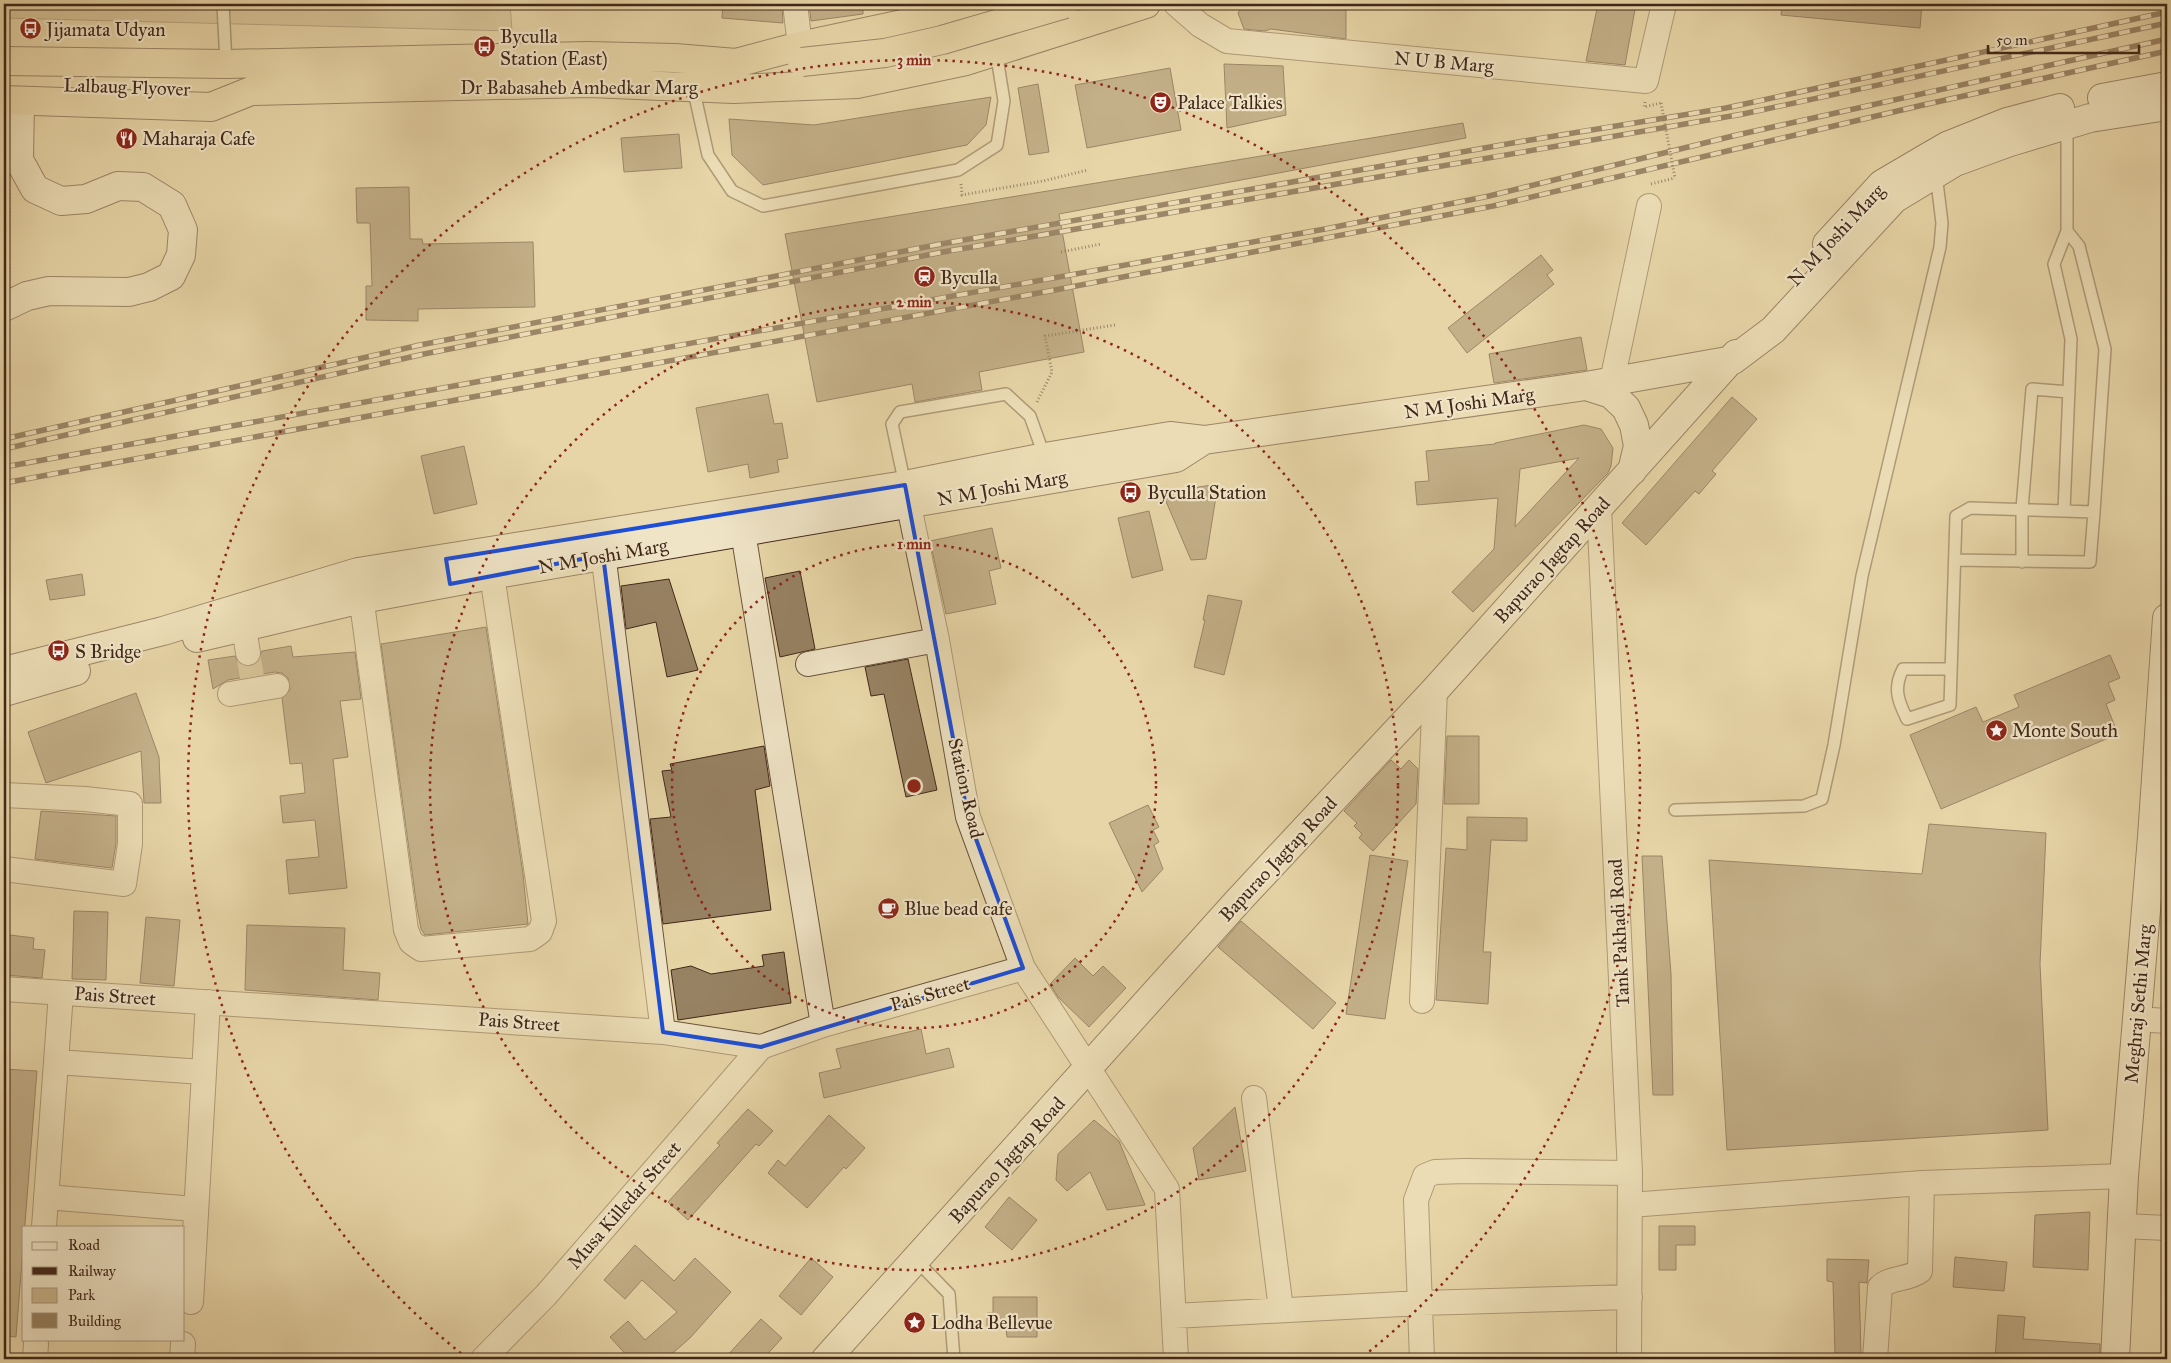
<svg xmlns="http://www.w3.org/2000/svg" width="2171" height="1363" viewBox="0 0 2171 1363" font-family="'IM FELL Great Primer',serif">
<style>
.green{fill:#cbb88f;stroke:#867054}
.building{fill:#978263;stroke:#41271a;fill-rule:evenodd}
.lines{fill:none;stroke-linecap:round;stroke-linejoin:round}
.street-tunnel{stroke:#c6b38b;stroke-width:24;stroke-dasharray:24 12;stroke-linecap:butt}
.lane-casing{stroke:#6a533d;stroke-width:14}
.street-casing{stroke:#6a533d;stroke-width:26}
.secondary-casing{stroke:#41271a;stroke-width:30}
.highway-casing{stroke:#41271a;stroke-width:30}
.path{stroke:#41271a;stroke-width:3;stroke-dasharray:1 2.5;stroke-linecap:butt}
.lane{stroke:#efe4c6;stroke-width:11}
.street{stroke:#efe4c6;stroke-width:24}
.secondary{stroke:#efe4c6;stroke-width:28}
.highway{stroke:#e7d6a7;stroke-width:28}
.rail-casing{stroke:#41271a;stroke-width:5.5}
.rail{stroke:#efe4c6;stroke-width:4;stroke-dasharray:11;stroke-linecap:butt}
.highway-bridge-casing{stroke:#41271a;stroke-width:30;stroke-linecap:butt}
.path-bridge{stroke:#41271a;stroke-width:3;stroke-dasharray:1 2.5;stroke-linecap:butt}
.highway-bridge{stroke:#e7d6a7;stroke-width:28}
.marked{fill:none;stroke:#1d4ed8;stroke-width:4;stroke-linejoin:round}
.ring{fill:none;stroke:#8f2418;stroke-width:2.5;stroke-dasharray:2.5 5}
.labels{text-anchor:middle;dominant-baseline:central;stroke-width:4.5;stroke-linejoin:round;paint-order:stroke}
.poi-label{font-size:19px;fill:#41271a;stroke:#efe4c6;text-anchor:start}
.street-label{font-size:19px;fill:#41271a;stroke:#efe4c6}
.centre{fill:#8f2418;stroke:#efe4c6;stroke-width:2.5}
.ring-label{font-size:15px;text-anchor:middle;font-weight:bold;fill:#8f2418;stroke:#efe4c6;stroke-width:4.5;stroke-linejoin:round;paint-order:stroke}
</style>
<rect width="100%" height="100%" fill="#e7d6a7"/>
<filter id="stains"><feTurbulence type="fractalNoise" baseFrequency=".004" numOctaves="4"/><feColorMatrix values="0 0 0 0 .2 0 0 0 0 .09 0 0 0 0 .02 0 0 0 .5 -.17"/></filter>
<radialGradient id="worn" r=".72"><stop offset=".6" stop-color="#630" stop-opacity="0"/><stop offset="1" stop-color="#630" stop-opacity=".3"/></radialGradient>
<path class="green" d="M4 4H510L512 31 4 18Z"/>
<path class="building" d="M723 4H782L783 23 722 18Z
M809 4H863V14L811 21Z
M1244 4H1346V39L1271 29 1265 31 1244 29 1238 13Z
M1598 4H1636L1625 65 1586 61Z
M1782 4H1922L1920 28 1781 15Z
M1224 64 1283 66 1286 115 1227 128Z
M1170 68 1181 130 1087 148 1075 85Z
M1038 84 1049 152 1029 155 1018 88Z
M991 97 986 125 967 145 763 185 732 155 729 119 814 125Z
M1463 123 1466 138 1059 214 1084 352 979 372 982 390 915 402 912 384 817 402 785 234Z
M679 134 682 168 624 172 621 138Z
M409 187 410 239H422L423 244 533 242 535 307 418 309V321L366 320V286H372L370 223H357L356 188Z
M1541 255 1553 270 1547 275 1554 284 1467 353 1448 328Z
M1581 337 1587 370 1494 383 1489 354Z
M768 394 774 424 782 423 788 458 777 460 779 472 750 478 748 464 708 472 696 408Z
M1732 397 1757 419 1712 471 1716 474 1699 494 1695 491 1646 545 1622 523Z
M1584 425 1601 429 1613 448 1611 466 1608 473 1473 612 1452 592 1494 549 1498 498 1417 505 1415 482 1429 481 1426 451 1495 444V443ZM1579 458 1515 527 1520 469Z
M464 446 477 504 434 514 421 456Z
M1218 484 1206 559 1191 560 1165 499 1170 498 1168 492Z
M1149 511 1163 570 1132 578 1118 518Z
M992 528 1001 568 989 571 996 604 946 614 930 541Z
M800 571 815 649 780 657 765 578Z
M82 574 85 595 50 600 46 580Z
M669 579 698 670 667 677 656 622 626 629 621 586Z
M1208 595 1242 601 1224 675 1194 667 1205 620H1203Z
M486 627 523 874 528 924 425 935 421 929 417 908 381 644Z
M291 646 293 657 355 652 361 699 340 701 348 757 333 759 347 888 289 894 286 860 319 857 315 820 283 823 280 796 305 793 302 763 290 764 282 698 290 690 288 678 282 673 275 672 228 680 213 689 208 660 235 656 238 662 250 667 257 663 262 651Z
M2110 655 2120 678 2108 683 2115 700 2106 704 2118 734 1941 809 1910 735 1976 707 1983 722 2019 707 2014 695Z
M908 659 937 790 906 797 884 694 871 696 865 667Z
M136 693 159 757 161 803H144L141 751 46 783 28 732Z
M1447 736H1479V804H1444Z
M764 746 770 786 755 790 771 910 663 924 650 819 671 817 662 771 672 770 670 764Z
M1391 760 1401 769 1409 760 1418 769 1416 804 1373 851 1359 838 1362 834 1354 826 1357 823 1344 811Z
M1148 805 1159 827 1153 830 1159 842 1154 845 1163 869 1142 892 1109 823Z
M41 811 116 816V843L112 868 35 859Z
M1467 817 1527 818V841L1491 840 1483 952H1491L1488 1004 1436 1000 1446 848 1467 850Z
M1929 824 2046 833 2040 964 2048 1130 1727 1150 1709 860 1922 874Z
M1370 855 1408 861 1385 1019 1346 1014Z
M1642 856H1662L1671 974 1673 1095H1653Z
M74 911 108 912 106 980 72 979Z
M146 917 180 920 174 986 140 983Z
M1241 921 1336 1003 1313 1029 1218 947Z
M247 925 345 928 343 970 380 973 378 1000 245 990Z
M10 935 34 938 33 949 45 950 42 978 5 975Z
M784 952 791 1003 678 1020 671 970 691 966 711 974 764 966 762 955Z
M1075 958 1093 976 1103 966 1126 988 1089 1027 1058 997 1050 984Z
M921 1029 926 1054 949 1048 954 1067 824 1098 819 1073 841 1068 836 1049Z
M4 1069 37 1071 16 1337 4 1336Z
M1235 1107 1246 1171 1199 1180 1193 1148Z
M748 1109 773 1131 759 1146 756 1144 688 1220 668 1202 720 1145 717 1143Z
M829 1115 865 1148 846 1169 844 1167 807 1208 768 1173 778 1160 785 1166Z
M1094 1120 1119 1141 1145 1205 1107 1210 1090 1172 1067 1191 1056 1180 1058 1154Z
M1009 1197 1037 1220 1012 1250 985 1227Z
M2090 1212 2088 1270 2033 1267 2035 1215Z
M1659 1226H1695V1245H1676V1270H1659Z
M635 1245 674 1281 695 1258 731 1292 690 1338 666 1359H630L610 1337 628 1321 645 1340 677 1312 642 1280 625 1299 604 1280Z
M1955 1257 2007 1262 2004 1291 1953 1287Z
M811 1258 833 1277 801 1315 779 1296Z
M1827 1259 1869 1260 1867 1283 1859 1282 1861 1354 1835 1355 1833 1282 1827 1281Z
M993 1297H1037V1337H1007L1006 1329H987V1313H993Z
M1998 1315 2025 1317 2023 1339 2100 1344V1359H1995Z
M761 1319 782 1338 763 1359H724Z"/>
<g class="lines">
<path class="street-tunnel" d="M248 653 253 683"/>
<defs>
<path id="lane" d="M223 4 226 64
M693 87 708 155 732 191 763 206 958 170 997 145 1004 101 996 51
M2067 125V231L2079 246 2105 349 2094 512
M905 485 892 424 900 412 1006 394 1030 416 1045 458
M2064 511 2071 339 2054 264 2067 231
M2022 562V509L2032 389 2069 392
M1951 669H1903C1893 688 1898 701 1907 719L1950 705C1952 642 1954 579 1956 516L1970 508 2094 512 2090 562 1955 560
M1675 810 1804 806 1822 799 1834 745 1862 576 1940 247 1942 223 1936 174
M916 1260 949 1294 954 1359"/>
<path id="street" d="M795 4 800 46
M912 4 914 22
M1176 4 1200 25 1227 41 1646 81 1664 4
M1612 381 1649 206
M905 487 937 640 968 817 1023 968 1167 1189 1176 1359
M1599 507 1630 1173 1629 1359
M743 532 823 1025
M601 537 663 1032
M359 581 406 930 411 942 421 949 530 939 540 932 544 921 492 575
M241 610 248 653
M808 664 937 640
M230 694 277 686
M4 795 85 799 130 804V844L124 884 4 869
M4 989 663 1032 761 1047 823 1025 1023 968
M1422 1001 1435 690
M2136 1019 2167 1021
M56 1062 203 1072
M1254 1098 1281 1309
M46 1197 195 1209
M1630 1205 1922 1183 2124 1176
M2123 1226 2167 1228
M44 1227 61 993
M191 1302 208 1002
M1174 1316 1421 1303 1630 1297
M35 1359 36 1344
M182 1359 183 1344
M483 1359 546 1295 761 1047
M1422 1359 1416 1200 1425 1176 1435 1172 1465 1171 1630 1173
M1875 1359 1880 1287C1890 1277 1908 1280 1920 1271L1922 1183"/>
<path id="secondary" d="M2102 98 2167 86
M1827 244 1882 184 1928 157 1947 146 2007 122 2060 108
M4 307 27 296 49 291 129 292 149 287 171 276 181 255 183 230 172 205 143 187 118 186 86 199 61 201 35 189 19 160 20 101
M1586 386 1611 394 1626 408 1634 425 1638 446 1632 471
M197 638 362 599 502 573 1176 458 1204 440
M4 671 163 631 358 572 905 485 1045 457 1170 436 1204 440 1586 386 1733 360 1773 330 1894 199 1955 162 2010 142 2090 118 2167 106
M4 692 76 671
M826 1359 1238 901 1435 690 1736 354
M2115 1359 2124 1176 2152 837 2167 618"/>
<path id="highway" d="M4 61 226 64 588 56 675 58 736 63 800 46 931 18 979 4
M4 100 211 107 251 91 589 83 734 89 857 84 966 61 1146 4"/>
</defs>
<use href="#lane" class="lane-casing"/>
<use href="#street" class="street-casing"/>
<use href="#secondary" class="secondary-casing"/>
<use href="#highway" class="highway-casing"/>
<path class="path" d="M1645 102 1644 107 1661 103
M961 184 962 195 1043 181 1088 170
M1651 184 1675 178
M1061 252 1101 244
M9 279V193
M1037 402 1052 372 1045 336 1115 325"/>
<use href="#lane" class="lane"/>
<use href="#street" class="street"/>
<use href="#secondary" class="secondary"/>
<use href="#highway" class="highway"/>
<defs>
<path id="rail" d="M4 439 420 345 941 244 1524 141 1726 108 2167 12
M4 449 424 354 943 252 1743 114 2167 23
M4 467 1325 229 1489 196 1737 135 2167 39
M4 483 1055 290 1493 206 1923 105 2167 51"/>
</defs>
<use href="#rail" class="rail-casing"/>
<use href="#rail" class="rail"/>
<defs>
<path id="highway-bridge" d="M802 62 885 53 942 40 1065 4"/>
</defs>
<use href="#highway-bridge" class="highway-bridge-casing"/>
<path class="path-bridge" d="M1661 103 1675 178"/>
<use href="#highway-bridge" class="highway-bridge"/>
</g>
<path d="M0 0H2171V1363H0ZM905 485 968 817 1023 968 761 1047 663 1032 603 555 450 584 446 559Z" fill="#e7d6a7" fill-opacity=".55" fill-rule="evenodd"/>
<path class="marked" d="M905 485 968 817 1023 968 761 1047 663 1032 603 555 450 584 446 559Z"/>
<g class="ring">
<circle cx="914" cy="786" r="242"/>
<circle cx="914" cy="786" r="484"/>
<path d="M467 1358A726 726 0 1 1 1361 1358"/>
</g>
<defs>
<symbol id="bus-disc" viewBox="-11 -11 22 22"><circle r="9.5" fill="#8f2418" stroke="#efe4c6"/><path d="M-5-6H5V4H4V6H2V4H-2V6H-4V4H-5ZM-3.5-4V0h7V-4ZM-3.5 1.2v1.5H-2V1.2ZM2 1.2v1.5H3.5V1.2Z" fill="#fff"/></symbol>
<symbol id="theatre-disc" viewBox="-11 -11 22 22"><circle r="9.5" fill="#8f2418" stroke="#efe4c6"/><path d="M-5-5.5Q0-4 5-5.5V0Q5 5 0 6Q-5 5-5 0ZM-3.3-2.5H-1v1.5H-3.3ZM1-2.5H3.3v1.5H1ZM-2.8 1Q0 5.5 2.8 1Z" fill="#fff"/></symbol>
<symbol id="restaurant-disc" viewBox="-11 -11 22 22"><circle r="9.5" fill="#8f2418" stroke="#efe4c6"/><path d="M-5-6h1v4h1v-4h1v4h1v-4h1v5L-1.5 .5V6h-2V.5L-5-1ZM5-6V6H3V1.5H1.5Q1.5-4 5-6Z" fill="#fff"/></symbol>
<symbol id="station-disc" viewBox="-11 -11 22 22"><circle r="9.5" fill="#8f2418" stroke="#efe4c6"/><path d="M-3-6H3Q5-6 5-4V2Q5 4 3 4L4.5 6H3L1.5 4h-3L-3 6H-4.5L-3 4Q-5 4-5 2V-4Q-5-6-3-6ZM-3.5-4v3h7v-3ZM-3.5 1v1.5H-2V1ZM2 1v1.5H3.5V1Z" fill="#fff"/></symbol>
<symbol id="sight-disc" viewBox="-11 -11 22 22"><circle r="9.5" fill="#8f2418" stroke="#efe4c6"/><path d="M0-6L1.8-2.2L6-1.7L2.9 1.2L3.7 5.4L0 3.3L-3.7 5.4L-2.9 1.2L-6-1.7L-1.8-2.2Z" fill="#fff"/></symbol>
<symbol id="cafe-disc" viewBox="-11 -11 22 22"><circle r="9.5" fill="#8f2418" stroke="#efe4c6"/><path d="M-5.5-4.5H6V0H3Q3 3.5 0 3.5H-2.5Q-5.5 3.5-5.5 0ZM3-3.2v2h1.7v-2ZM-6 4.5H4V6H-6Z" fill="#fff"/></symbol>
</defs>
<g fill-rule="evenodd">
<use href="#bus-disc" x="18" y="16" width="25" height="25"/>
<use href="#bus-disc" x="472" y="34" width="25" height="25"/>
<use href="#theatre-disc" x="1148" y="90" width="25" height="25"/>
<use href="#restaurant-disc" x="114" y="126" width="25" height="25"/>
<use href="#station-disc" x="912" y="264" width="25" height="25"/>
<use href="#bus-disc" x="1118" y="480" width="25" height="25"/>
<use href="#bus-disc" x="46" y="638" width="25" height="25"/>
<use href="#sight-disc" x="1984" y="718" width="25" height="25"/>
<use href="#cafe-disc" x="876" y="896" width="25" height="25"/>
<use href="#sight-disc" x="902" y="1310" width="25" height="25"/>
</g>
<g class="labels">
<g class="poi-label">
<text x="46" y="29">Jijamata Udyan</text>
<text x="500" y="36">Byculla<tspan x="500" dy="22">Station (East)</tspan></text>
<text x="1177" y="102">Palace Talkies</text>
<text x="142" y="138">Maharaja Cafe</text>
<text x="940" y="277">Byculla</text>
<text x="1147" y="492">Byculla Station</text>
<text x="75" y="651">S Bridge</text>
<text x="2012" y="730">Monte South</text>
<text x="904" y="908">Blue bead cafe</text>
<text x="931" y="1322">Lodha Bellevue</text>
</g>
<g class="street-label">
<text transform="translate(1444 62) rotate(5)">N U B Marg</text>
<text transform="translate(127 87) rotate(2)">Lalbaug Flyover</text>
<text x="579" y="87">Dr Babasaheb Ambedkar Marg</text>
<text transform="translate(1836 235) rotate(-47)">N M Joshi Marg</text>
<text transform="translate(1469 403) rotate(-8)">N M Joshi Marg</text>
<text transform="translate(1002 488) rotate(-10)">N M Joshi Marg</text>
<text transform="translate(603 556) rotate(-10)">N M Joshi Marg</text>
<text transform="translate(1552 560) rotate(-48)">Bapurao Jagtap Road</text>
<text transform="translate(966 788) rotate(77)">Station Road</text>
<text transform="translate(1278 859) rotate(-47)">Bapurao Jagtap Road</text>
<text transform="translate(1619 933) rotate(-93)">Tank Pakhadi Road</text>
<text transform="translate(930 994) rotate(-16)">Pais Street</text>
<text transform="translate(115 996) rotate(4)">Pais Street</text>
<text transform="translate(2138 1004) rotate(-85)">Meghraj Sethi Marg</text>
<text transform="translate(519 1022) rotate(4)">Pais Street</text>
<text transform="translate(1007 1160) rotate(-48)">Bapurao Jagtap Road</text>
<text transform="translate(624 1205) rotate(-49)">Musa Killedar Street</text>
</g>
</g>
<circle cx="914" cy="786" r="8" class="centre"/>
<g class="ring-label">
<text x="914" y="65">3 min</text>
<text x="914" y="307">2 min</text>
<text x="914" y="549">1 min</text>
</g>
<rect width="2171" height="1363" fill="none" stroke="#e7d6a7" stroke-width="20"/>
<rect x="5" y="5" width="2161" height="1353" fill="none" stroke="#41271a" stroke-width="2.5"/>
<rect x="10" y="10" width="2151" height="1343" fill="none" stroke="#41271a"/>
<rect x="22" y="1226" width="162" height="115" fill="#efe4c6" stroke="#a99881"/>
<rect x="32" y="1242" width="25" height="8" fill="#efe4c6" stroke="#a99881"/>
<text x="68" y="1250" font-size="15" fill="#41271a">Road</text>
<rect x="32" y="1267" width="25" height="8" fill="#41271a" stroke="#a99881"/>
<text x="68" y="1276" font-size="15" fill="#41271a">Railway</text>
<rect x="32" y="1288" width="25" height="15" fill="#cbb88f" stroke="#a99881"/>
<text x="68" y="1300" font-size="15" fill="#41271a">Park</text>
<rect x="32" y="1313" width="25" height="15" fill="#978263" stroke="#a99881"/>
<text x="68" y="1326" font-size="15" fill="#41271a">Building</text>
<path d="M1988 45v8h151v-8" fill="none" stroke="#41271a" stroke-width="2.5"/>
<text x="1996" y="45" font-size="15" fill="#41271a" stroke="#efe4c6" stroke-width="4" paint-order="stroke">50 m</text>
<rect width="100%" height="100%" filter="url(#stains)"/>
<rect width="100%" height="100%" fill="url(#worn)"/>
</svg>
